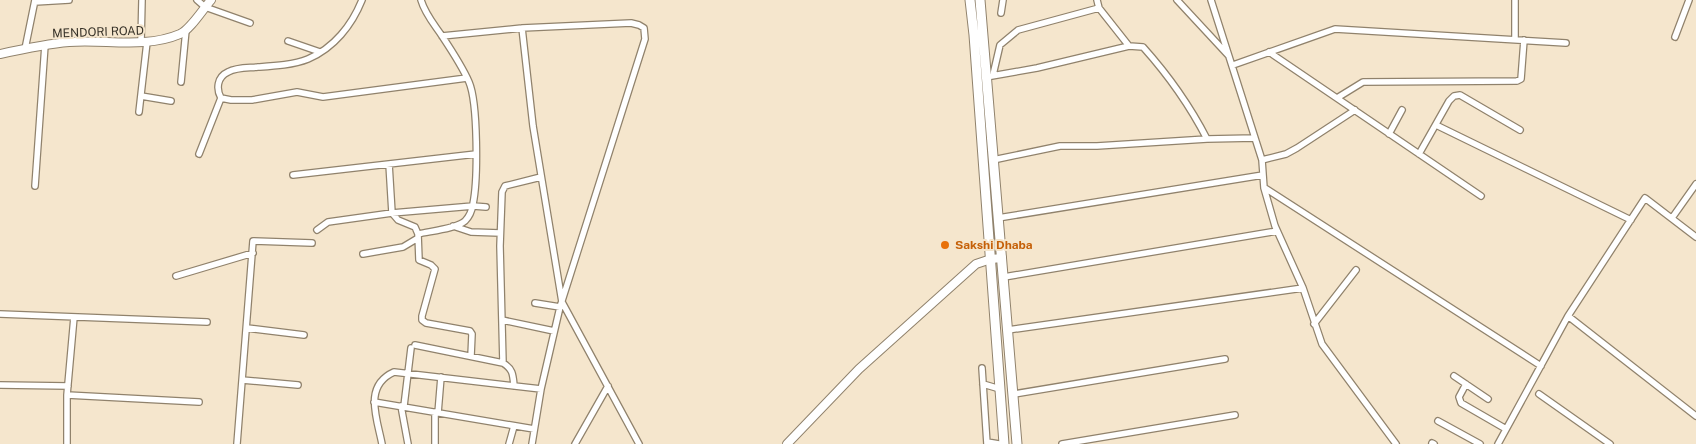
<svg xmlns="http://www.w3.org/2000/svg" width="1696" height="444" viewBox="0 0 1696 444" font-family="'Public Sans',sans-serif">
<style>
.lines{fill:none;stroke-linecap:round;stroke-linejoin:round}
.street-casing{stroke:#90826c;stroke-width:8}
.secondary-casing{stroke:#90826c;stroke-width:10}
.primary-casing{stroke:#90826c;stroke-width:11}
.street{stroke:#fff;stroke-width:5.5}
.secondary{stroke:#fff;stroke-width:8}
.primary{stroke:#fff;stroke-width:9}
.food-dot{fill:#e8710a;stroke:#f5e6cd;stroke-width:2}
.labels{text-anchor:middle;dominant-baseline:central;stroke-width:4;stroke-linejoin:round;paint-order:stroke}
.street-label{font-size:12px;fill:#373228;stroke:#f5e6cd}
.food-label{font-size:12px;font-weight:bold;fill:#c56008;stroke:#f5e6cd;text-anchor:start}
</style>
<rect width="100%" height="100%" fill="#f5e6cd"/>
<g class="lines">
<defs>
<path id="street" d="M197 0 205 7 250 23
M362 0C352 25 334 48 308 59 293 65 274 66 258 67 248 68 237 67 228 72 217 77 216 89 221 98L231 100H252L297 92 323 97 467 78
M1097 0 1099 8 1129 46 1143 47C1169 76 1189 104 1207 139L1255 138
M1177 0 1228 55
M1211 0 1262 160 1264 188 1275 226 1303 288 1322 344 1396 444
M1515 0V39
M35 2 69 0
M1001 13 1003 0
M522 28 533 126 562 302 639 444
M442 36 522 28 631 23 639 25 644 28 645 39 560 307 541 389 532 444
M1675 37 1689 0
M288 41 320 52
M141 42 142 0
M25 49 35 0
M1269 52 1481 196
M1233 65 1335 29 1566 43
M993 75 1000 45 1018 30 1099 8
M986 77 1037 68 1129 46
M181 82 186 30
M141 96 171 101
M1337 98 1363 82 1517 81 1521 79 1524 40
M139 112 147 42
M1436 125 1631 220
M1389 134 1402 110
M199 154 221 98
M1419 154 1449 101 1454 96 1460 95 1520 130
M993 160 1060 146H1097L1207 139
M1262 160 1286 154 1297 148 1355 110
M389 164 392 213 398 220 415 227 418 234 419 260 431 265 435 269 422 316V320L426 323 470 331 472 334 471 356
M293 175 476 154
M35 186 45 45
M1265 188 1541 366
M998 218 1263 175
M1672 218 1696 184
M453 226 471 232 500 233
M317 230 328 222 392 213 473 206 486 207
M418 234C430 231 456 229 465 221 470 216 472 210 473 204 478 180 478 103 469 82 462 66 452 51 442 36 434 24 425 14 421 0
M363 254 403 247 418 238
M176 276 253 253
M1004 277 1277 231
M535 303 560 307
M0 314 207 322
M1568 316 1696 416
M502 320 554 331
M1314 324 1356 270
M247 328 304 335
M1008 330 1303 288
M415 345 503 363C513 369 513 375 514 386
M503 363 500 246 502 192 505 186 541 177
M982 368 987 444
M1454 376 1488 399
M242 380 298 385
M983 384 1000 389
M1466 384 1459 397 1461 403 1506 429
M0 385 68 386
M1014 394 1225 359
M1539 394 1610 444
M67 395 199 402
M374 402 534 429
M401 406 408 444
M404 406 411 348
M435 412V444
M438 413 441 377
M1438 421 1480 444
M987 442 999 444
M1432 443 1434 444
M67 444V395L74 317
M237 444 253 241 312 243
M382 444C377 418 363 386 394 372L541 389
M509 444 514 426
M575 444 608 386
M1062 444 1235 415
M1498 444 1568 316 1645 198 1696 237"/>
<path id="secondary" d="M0 54C23 49 46 44 69 42 105 39 145 49 180 34 190 30 203 9 211 0
M787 444 859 369 976 264 991 259 1002 258"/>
<path id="primary" d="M970 0 974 35 1004 444
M980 0 1017 444"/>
</defs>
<use href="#street" class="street-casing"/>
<use href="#secondary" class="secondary-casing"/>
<use href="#primary" class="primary-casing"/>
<use href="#street" class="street"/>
<use href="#secondary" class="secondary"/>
<use href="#primary" class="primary"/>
</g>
<circle class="food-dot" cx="945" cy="245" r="5"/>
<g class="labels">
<g class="street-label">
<text transform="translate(98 32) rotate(-2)">MENDORI ROAD</text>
</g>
<g class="food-label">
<text x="955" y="245">Sakshi Dhaba</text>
</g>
</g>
</svg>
